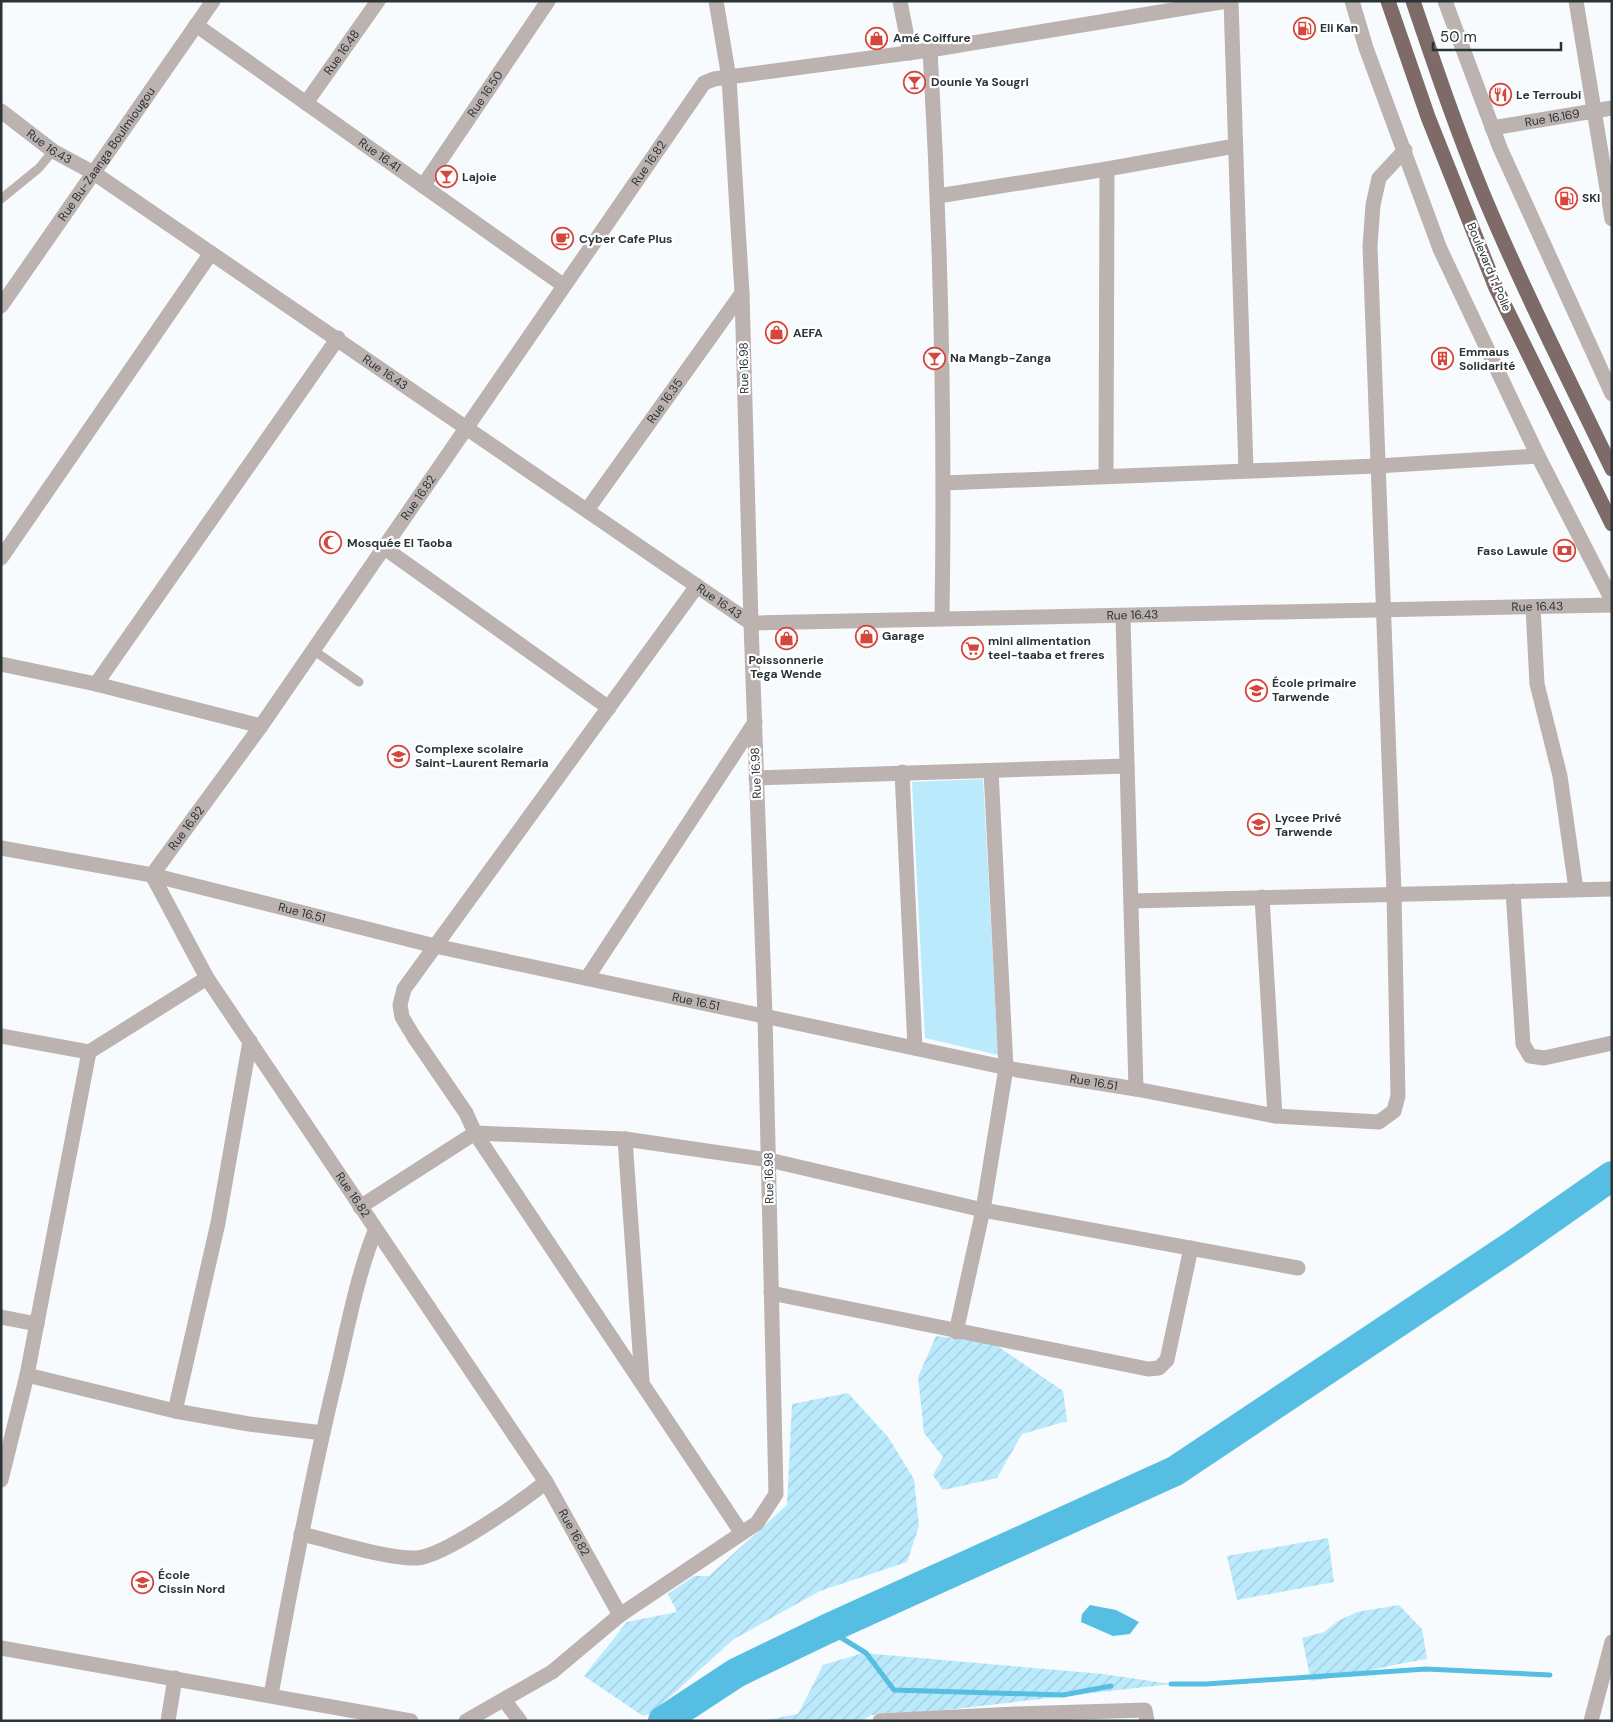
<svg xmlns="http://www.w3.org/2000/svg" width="1613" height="1722" viewBox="0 0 1613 1722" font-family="'DM Sans',sans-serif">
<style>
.green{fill:#bbeafd}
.garden{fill:url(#garden-furrows)}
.water{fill:#56bee2}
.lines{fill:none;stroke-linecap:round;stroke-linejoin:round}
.stream{stroke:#56bee2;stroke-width:5}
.river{stroke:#56bee2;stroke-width:30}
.service{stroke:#bcb2b0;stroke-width:9}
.minor{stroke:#bcb2b0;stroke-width:15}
.trunk{stroke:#7e6b68;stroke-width:15}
.labels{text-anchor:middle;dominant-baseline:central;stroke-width:4.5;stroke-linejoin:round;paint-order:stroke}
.poi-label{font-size:12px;font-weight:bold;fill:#2a3336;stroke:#fff;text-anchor:start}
.street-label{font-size:12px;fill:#2a3336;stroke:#fff}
</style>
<defs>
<pattern id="garden-furrows" width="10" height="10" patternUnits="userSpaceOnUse" patternTransform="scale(1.25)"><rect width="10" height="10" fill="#bbeafd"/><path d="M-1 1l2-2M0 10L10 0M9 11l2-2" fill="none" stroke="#a1c9d9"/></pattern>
</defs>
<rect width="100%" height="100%" fill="#f7fbfd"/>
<path class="green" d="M983 779 998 1055 925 1038 912 782Z"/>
<path class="garden" d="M936 1336 993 1343 1063 1391 1067 1421 1022 1434 997 1478 943 1490 933 1475 943 1457 924 1433 918 1377Z
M848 1393 888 1437 914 1479 919 1526 907 1562 820 1591 734 1639 653 1712 643 1716 584 1676 627 1622 677 1612 668 1594 694 1576H709L787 1505 792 1404Z
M1328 1538 1334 1582 1237 1600 1227 1556Z
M1399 1605 1422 1629 1427 1659C1388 1665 1350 1676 1311 1681L1302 1638 1324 1632 1338 1621 1357 1612Z
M863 1653 1103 1674 1171 1684 928 1712 871 1715 862 1721H761L798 1714 823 1665Z"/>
<path class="water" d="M1090 1605 1116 1610 1139 1622 1130 1634 1113 1636 1081 1622 1082 1614Z"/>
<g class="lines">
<path class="stream" d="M827 1629 866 1653 894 1690 1063 1695 1111 1686
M1171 1684H1206L1426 1669 1550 1675"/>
<path class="river" d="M663 1721 736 1673 827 1629 1175 1471 1515 1244 1612 1176"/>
<path class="service" d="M1 199 39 168 53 151
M313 650 359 682"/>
<g class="minor">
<path d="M900 1 910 53"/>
<path d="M1231 1 1246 470"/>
<path d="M1352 1 1366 48 1440 249 1538 456 1612 600"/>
<path d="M1445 1 1500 148 1612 394"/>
<path d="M1576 1 1612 219"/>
<path id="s1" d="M196 25 563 285"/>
<path d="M930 50C941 240 945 428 942 617"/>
<path id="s2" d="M306 103 378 1"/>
<path id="s3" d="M1 111 53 151 94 173 751 623 1612 605"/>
<path id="s4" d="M1492 128 1612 108"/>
<path id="s5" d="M423 186 548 1"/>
<path d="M938 196 1107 169 1235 146"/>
<path id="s6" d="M1 306 213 1"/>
<path d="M1106 476 1107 169"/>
<path d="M944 483 1377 466 1538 456"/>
<path id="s7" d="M587 510 742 293"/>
<path d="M383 547 609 708"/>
<path d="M1 558 211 253"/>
<path d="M697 586 404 989 400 1005 402 1017 414 1037 466 1113 475 1133 741 1532"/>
<path d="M1533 607 1537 684 1560 776 1576 889"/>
<path d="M1123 617 1136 1089"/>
<path d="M1 664 96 684 261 726"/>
<path d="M96 684 338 338"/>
<path d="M902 772 915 1048"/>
<path d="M756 778 1127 766"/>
<path id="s8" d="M1 848 152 875 435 946 1017 1070 1136 1089 1275 1116 1379 1122 1394 1111 1398 1096 1394 893 1370 246 1373 205 1379 178 1405 150"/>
<path id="s9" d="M152 875 261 726 704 83 714 79 930 50 1227 1"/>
<path id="s10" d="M152 875 207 978 546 1482 620 1615"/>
<path d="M1513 891 1523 1044 1530 1056 1544 1058 1612 1043"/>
<path d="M1262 897 1275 1116"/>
<path d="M1131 901 1612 889"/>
<path d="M587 978 755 722"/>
<path d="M1 1036 89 1052 207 978"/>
<path d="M625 1139 642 1380"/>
<path d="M360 1207 475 1133 625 1139 769 1160 983 1210 1298 1268"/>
<path d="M771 1293 1148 1369 1159 1368 1167 1360 1191 1248"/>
<path d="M1 1317 37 1324"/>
<path d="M956 1332 983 1210 1006 1068 991 771"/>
<path d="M27 1375 175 1411 249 1424 323 1433"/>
<path d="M175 1411 218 1223 250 1041"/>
<path d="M1 1480 27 1375 89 1052"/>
<path d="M301 1534C333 1541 386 1559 417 1558 445 1556 522 1501 546 1482"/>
<path d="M1 1648 411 1721"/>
<path d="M271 1695C290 1590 310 1485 335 1381 347 1331 356 1279 375 1231"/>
<path d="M504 1700 520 1721"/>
<path d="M168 1721 175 1678"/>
<path d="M466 1721 552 1672 620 1615 757 1523 776 1494 765 1016 751 623 742 293 729 78 716 1"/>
<path d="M880 1721 1015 1714 1145 1710 1147 1721"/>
<path d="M1591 1721 1612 1642"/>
</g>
<path class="trunk" d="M1388 1 1428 117 1496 288 1612 524
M1413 1C1435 66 1457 131 1483 194 1522 287 1568 378 1612 469"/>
</g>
<defs>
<symbol id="fuel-ring" viewBox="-11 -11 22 22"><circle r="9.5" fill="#fff" stroke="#d5473c" stroke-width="1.5"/><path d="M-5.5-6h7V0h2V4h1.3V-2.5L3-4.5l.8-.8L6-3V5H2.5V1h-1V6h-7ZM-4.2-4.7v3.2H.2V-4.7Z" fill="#d5473c"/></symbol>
<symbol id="shop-ring" viewBox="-11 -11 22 22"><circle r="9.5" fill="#fff" stroke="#d5473c" stroke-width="1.5"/><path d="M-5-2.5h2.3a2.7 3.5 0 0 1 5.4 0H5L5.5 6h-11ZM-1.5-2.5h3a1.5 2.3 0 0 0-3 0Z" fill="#d5473c"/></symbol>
<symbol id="bar-ring" viewBox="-11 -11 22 22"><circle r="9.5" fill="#fff" stroke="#d5473c" stroke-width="1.5"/><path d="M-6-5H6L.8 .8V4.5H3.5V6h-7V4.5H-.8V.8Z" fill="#d5473c"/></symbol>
<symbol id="restaurant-ring" viewBox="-11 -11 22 22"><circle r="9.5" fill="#fff" stroke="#d5473c" stroke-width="1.5"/><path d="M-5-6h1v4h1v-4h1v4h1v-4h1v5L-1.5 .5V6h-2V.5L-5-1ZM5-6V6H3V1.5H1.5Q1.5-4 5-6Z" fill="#d5473c"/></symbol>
<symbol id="cafe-ring" viewBox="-11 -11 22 22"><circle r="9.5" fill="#fff" stroke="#d5473c" stroke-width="1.5"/><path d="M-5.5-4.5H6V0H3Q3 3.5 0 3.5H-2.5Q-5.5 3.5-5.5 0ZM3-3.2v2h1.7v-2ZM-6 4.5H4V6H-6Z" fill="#d5473c"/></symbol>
<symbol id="building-ring" viewBox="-11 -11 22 22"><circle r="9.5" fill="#fff" stroke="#d5473c" stroke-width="1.5"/><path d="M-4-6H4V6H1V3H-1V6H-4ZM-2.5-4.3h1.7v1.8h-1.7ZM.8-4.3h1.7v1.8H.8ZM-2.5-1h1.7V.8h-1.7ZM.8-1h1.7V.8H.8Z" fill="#d5473c"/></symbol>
<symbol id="mosque-ring" viewBox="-11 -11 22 22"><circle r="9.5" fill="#fff" stroke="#d5473c" stroke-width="1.5"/><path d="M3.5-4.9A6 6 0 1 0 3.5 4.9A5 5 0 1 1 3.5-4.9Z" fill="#d5473c"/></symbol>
<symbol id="bank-ring" viewBox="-11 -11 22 22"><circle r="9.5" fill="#fff" stroke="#d5473c" stroke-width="1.5"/><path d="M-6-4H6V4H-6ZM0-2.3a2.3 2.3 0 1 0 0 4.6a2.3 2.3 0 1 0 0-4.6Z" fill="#d5473c"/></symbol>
<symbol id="supermarket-ring" viewBox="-11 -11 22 22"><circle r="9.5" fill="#fff" stroke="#d5473c" stroke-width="1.5"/><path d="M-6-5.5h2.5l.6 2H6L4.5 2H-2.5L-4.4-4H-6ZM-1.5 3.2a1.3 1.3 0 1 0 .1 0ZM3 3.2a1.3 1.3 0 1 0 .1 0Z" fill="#d5473c"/></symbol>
<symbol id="school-ring" viewBox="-11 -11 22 22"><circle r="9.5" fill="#fff" stroke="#d5473c" stroke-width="1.5"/><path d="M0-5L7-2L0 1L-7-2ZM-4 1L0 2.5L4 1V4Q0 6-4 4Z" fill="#d5473c"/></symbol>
</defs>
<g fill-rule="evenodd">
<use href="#fuel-ring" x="1292" y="16" width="25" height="25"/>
<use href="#shop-ring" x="864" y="26" width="25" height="25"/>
<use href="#bar-ring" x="902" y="70" width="25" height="25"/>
<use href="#restaurant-ring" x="1488" y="82" width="25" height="25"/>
<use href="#bar-ring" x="434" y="164" width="25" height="25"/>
<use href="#fuel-ring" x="1554" y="186" width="25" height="25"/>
<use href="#cafe-ring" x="550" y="226" width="25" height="25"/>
<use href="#shop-ring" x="764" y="320" width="25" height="25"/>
<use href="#bar-ring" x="922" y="346" width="25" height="25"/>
<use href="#building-ring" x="1430" y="346" width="25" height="25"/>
<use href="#mosque-ring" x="318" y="530" width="25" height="25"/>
<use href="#bank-ring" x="1552" y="538" width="25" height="25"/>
<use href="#shop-ring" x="854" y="624" width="25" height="25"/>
<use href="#shop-ring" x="774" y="626" width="25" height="25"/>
<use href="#supermarket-ring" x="960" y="636" width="25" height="25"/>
<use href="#school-ring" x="1244" y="678" width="25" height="25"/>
<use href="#school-ring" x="386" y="744" width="25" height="25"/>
<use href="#school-ring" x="1246" y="812" width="25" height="25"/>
<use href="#school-ring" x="130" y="1570" width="25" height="25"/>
</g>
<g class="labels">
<g class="poi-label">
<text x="1320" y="28">Eli Kan</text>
<text x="893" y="38">Amé Coiffure</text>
<text x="931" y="82">Dounie Ya Sougri</text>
<text x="1516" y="95">Le Terroubi</text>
<text x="462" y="177">Lajoie</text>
<text x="1582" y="198">SKI</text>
<text x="579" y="239">Cyber Cafe Plus</text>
<text x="793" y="333">AEFA</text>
<text x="1459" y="352">Emmaus<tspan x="1459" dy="14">Solidarité</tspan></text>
<text x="950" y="358">Na Mangb-Zanga</text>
<text x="347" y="543">Mosquée El Taoba</text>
<text x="1548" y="551" text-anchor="end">Faso Lawule</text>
<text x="882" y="636">Garage</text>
<text x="988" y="641">mini alimentation<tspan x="988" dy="14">teel-taaba et freres</tspan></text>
<text x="786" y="660" text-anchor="middle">Poissonnerie<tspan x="786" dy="14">Tega Wende</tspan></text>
<text x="1272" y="683">École primaire<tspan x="1272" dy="14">Tarwende</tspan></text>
<text x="415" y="749">Complexe scolaire<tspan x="415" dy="14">Saint-Laurent Remaria</tspan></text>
<text x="1275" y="818">Lycee Privé<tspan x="1275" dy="14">Tarwende</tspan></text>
<text x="158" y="1575">École<tspan x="158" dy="14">Cissin Nord</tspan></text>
</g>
<g class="street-label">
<text stroke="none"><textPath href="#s2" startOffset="62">Rue 16.48</textPath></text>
<text stroke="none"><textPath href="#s5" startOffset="111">Rue 16.50</textPath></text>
<text stroke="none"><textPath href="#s4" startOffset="61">Rue 16.169</textPath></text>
<text stroke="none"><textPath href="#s3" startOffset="60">Rue 16.43</textPath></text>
<text stroke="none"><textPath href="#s6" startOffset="185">Rue Bu-Zaanga Boulmiougou</textPath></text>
<text stroke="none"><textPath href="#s1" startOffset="225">Rue 16.41</textPath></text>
<text stroke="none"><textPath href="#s9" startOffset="868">Rue 16.82</textPath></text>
<text transform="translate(1489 267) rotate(67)">Boulevard T. Polle</text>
<text transform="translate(744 368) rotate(-91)">Rue 16.98</text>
<text stroke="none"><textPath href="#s3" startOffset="465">Rue 16.43</textPath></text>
<text stroke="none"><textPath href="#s7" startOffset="134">Rue 16.35</textPath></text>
<text stroke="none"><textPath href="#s9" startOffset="462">Rue 16.82</textPath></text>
<text stroke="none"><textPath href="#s3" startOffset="870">Rue 16.43</textPath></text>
<text stroke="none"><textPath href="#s3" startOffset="1695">Rue 16.43</textPath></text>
<text stroke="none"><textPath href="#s3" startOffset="1290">Rue 16.43</textPath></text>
<text transform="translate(756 773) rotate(-92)">Rue 16.98</text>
<text stroke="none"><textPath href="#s9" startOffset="58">Rue 16.82</textPath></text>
<text stroke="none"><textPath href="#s8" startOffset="308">Rue 16.51</textPath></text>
<text stroke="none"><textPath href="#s8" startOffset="712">Rue 16.51</textPath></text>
<text stroke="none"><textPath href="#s8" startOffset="1118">Rue 16.51</textPath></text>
<text transform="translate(769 1178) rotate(-91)">Rue 16.98</text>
<text stroke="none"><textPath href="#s10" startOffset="378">Rue 16.82</textPath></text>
<text stroke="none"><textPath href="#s10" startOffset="782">Rue 16.82</textPath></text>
</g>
</g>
<rect width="1613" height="1722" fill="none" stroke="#2a3336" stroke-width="5"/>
<path d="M1433 42v8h128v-8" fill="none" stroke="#2a3336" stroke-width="2.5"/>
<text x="1440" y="42" font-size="15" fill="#2a3336" stroke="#ffffff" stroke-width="4" paint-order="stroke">50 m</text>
</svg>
